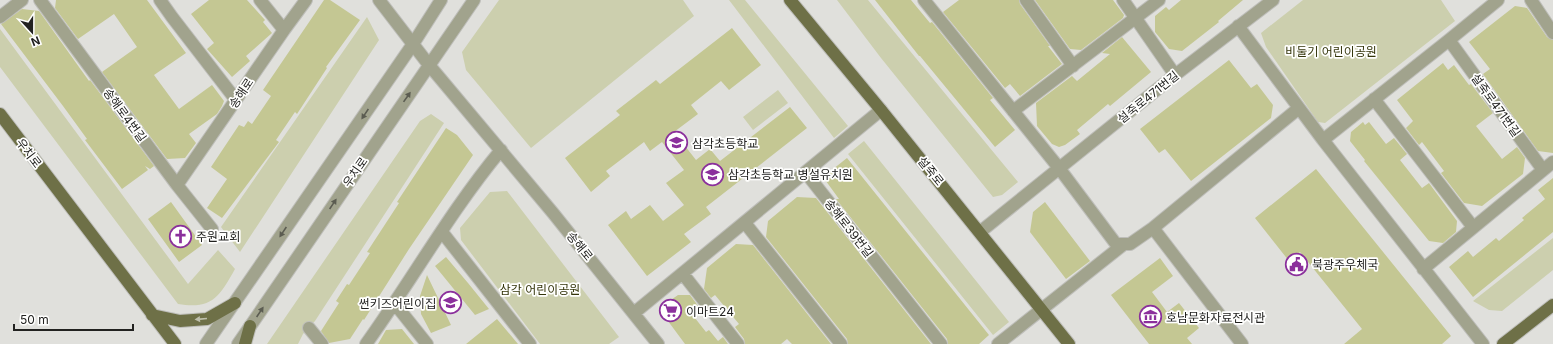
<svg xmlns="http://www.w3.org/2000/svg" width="1553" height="344" viewBox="0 0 1553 344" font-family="Inter,'Noto Sans KR',sans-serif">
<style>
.green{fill:#cccfae}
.building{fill:#c4c793}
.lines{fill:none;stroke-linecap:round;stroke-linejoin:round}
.minor-casing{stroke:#bebeba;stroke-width:14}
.major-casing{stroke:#bebeba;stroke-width:14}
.minor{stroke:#a1a38d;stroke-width:12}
.major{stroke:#6e7047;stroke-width:12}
.oneway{fill:#5b5c51}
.oneway2{fill:#bebfac}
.labels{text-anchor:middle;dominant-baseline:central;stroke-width:3.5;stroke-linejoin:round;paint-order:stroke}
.park-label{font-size:12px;fill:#34350b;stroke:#fffffe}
.street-label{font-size:12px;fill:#222220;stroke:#fffffe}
.poi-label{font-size:12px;fill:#222220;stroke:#fffffe;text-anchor:start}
</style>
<rect width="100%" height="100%" fill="#e0e0dc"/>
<path class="green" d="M499 0H683L694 16 531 148 466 70 462 52Z
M729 0H745L848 126 834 138Z
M837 0H868L1018 182 1002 195 993 197 881 58Z
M1303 0H1441L1455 21 1325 123 1318 122 1266 47 1261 33Z
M367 17 379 40 240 252 221 227Z
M0 29 188 284 218 250 235 269C220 296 212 310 178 304L0 67Z
M778 90 788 103 753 130 743 117Z
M431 114 444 123 315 321 303 334 298 344H267L420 121Z
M864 141 1009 322 993 335 848 154Z
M507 191 619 337 609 344H540L461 240 460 228 490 192Z
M1553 238V270L1502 311 1489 310 1473 301Z"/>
<path class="building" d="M56 0H147L186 53 154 75 179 109 212 85 224 101 222 106 217 114 189 134 196 143 185 158 167 159 102 72 137 47 114 14 78 39 55 8Z
M209 0H247L265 20 263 22 272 33 246 56 250 61 232 77 207 49 214 43 191 14Z
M324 0H330L360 20 326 67 327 68 297 114 295 112 276 140 279 142 222 218 207 208 227 179 211 167 239 125 244 127 248 121 252 124 271 96 263 90Z
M875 0H911L930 23 932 22 993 98 990 100 1015 130 995 147 920 56H919Z
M959 0H1019L1020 4 1050 46H1048L1062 64 1020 96 1010 84 1005 88 943 12Z
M1035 0H1113L1124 15 1123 18 1081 50 1070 49Z
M1181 0H1243L1218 21 1219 22 1182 51 1169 49 1155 32V16L1166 7 1169 10Z
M1515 6 1527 8 1547 37 1553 40V153L1538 151 1483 74 1490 69 1469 42Z
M22 9 39 11 89 81 90 80 154 166 150 169 145 166 148 170 122 189 85 140 87 139 63 106 1 24Z
M732 28 761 65 729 90 721 81 691 105 698 114 674 132 696 160 710 149 720 161 790 107 807 128 706 207 711 214 684 234 691 242 647 276 608 225 626 211 631 219 650 205 663 221 684 205 666 183 684 170 662 142 650 151 644 142 606 171 610 176 591 192 565 158 620 115 616 111 656 80 660 84Z
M1122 37 1151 72 1110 106 1108 104 1077 130 1080 134 1065 145 1059 147 1052 144 1037 126 1036 103 1072 76 1077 81 1110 54 1102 53Z
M1229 60 1251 88 1257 84 1273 105 1271 118 1191 181 1165 149 1159 153 1140 129Z
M1443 63 1448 70 1454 65 1469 85 1471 84 1493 113 1476 126 1502 159 1517 147 1525 158 1523 174 1482 206 1464 203 1441 173 1444 171 1422 142 1419 145 1406 128 1413 121 1397 100Z
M1363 122 1365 125 1369 122 1386 144 1394 138 1407 154 1400 160 1422 188 1429 183 1457 221 1456 232 1443 243 1429 241 1364 161 1365 160 1350 141 1351 132Z
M446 128 457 135 473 155 409 249 364 320 363 319 350 339 329 343 321 331 339 303 336 301 347 284 349 285 370 253 367 252 399 203 397 202Z
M847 158 989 335 979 344H948L947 339 836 199H839L823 177Z
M1316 169 1451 336 1442 344H1344L1362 329 1300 252 1289 261 1255 218Z
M1553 178V232L1473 297 1449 267 1468 251 1473 257 1496 238 1499 241 1524 220 1522 218 1545 199 1538 190Z
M797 197 816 198 931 344H848L847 339 766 237 768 221Z
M171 202 202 245 179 262 148 219Z
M1045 202 1090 261 1066 279 1030 232 1033 212Z
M736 244 753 245 831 344H792L787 339 781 344H745L744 339 735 327 739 324 715 295 711 298 704 289 707 268Z
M446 257 468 283 489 309 475 315 435 266Z
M1160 258 1173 276 1152 292 1167 312 1179 303 1199 328 1187 338 1192 344H1149L1111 295Z
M427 275 451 325 431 333 421 314 420 296Z
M678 295H690L699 307 691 313 706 332 709 330 718 341 723 337 728 344H685L665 317V304Z
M497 319 518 344H466Z
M402 329 414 344H378L386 330Z"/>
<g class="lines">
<defs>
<path id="minor" d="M40 0 177 185 212 229
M160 0 172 17 236 100
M260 0 284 30
M379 0 429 65 553 213 658 344
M924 0 1059 168 1116 244H1130L1153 228 1299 108
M1026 0 1073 66
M1123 0 1175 75
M1531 0 1553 33
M0 17 22 0
M1238 26 1323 140 1483 344
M1449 40 1543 170
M1374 99 1473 227
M1013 111 1159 0
M1323 140 1449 40 1498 0
M806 173 941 344
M177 185 284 30 306 0
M745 223 841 344
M1153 228 1242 344
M442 232 530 344
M980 232 1175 75 1273 0
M1423 269 1553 162
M683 274 738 344
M395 304 427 344
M634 313 881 110
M309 328 322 344
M206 344 413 44 441 0
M238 344 474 0
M366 344C412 280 451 210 501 150
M998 344 1124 244"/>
<path id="major" d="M790 0 881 110 1069 344
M0 114 175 344
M152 315 180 321 207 319 235 303
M245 344 250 326
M1503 344 1553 305"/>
</defs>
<use href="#minor" class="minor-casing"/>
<use href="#major" class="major-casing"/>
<use href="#minor" class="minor"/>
<use href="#major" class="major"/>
</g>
<defs><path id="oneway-solid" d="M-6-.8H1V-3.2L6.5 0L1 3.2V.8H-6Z"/></defs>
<g class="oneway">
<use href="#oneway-solid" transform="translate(407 97) rotate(-55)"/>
<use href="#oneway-solid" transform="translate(365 114) rotate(124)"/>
<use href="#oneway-solid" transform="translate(333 204) rotate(-56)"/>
<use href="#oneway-solid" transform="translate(283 232) rotate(124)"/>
<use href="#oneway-solid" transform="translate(260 312) rotate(-56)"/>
</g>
<use class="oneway2" href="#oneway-solid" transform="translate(201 319) rotate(175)"/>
<defs>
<symbol id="school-ring" viewBox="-11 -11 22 22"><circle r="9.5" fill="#fffffe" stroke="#8b309c" stroke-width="1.5"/><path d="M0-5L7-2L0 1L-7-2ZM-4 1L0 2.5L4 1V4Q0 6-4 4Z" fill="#8b309c"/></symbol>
<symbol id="church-ring" viewBox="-11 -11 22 22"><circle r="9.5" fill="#fffffe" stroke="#8b309c" stroke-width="1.5"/><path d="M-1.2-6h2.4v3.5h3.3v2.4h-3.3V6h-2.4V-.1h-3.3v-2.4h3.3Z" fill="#8b309c"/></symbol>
<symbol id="civic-ring" viewBox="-11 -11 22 22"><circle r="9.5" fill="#fffffe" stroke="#8b309c" stroke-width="1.5"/><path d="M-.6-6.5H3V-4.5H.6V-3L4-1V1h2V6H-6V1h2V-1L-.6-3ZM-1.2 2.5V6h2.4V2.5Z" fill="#8b309c"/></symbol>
<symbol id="supermarket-ring" viewBox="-11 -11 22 22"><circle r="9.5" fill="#fffffe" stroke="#8b309c" stroke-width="1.5"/><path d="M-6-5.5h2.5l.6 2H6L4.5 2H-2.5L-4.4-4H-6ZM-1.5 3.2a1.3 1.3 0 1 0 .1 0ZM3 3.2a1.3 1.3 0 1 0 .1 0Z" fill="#8b309c"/></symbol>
<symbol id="museum-ring" viewBox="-11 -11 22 22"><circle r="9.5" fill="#fffffe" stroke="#8b309c" stroke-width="1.5"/><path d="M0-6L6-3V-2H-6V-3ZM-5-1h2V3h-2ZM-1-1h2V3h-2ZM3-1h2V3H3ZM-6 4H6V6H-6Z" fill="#8b309c"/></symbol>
</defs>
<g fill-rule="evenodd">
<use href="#school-ring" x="664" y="130" width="25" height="25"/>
<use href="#school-ring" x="700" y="162" width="25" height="25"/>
<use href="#church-ring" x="168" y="224" width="25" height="25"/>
<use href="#civic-ring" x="1284" y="252" width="25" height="25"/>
<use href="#school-ring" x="438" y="290" width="25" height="25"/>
<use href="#supermarket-ring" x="658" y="298" width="25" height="25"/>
<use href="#museum-ring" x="1138" y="304" width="25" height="25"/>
</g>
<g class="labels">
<g class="park-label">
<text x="1331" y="51">비둘기 어린이공원</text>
<text x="540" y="289">삼각 어린이공원</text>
</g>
<g class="street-label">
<text transform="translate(241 93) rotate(-56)">송해로</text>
<text transform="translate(1148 97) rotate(-39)">설죽로471번길</text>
<text transform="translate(1496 105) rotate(54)">설죽로471번길</text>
<text transform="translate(125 115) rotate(54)">송해로4번길</text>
<text transform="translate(29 153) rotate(53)">우치로</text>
<text transform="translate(931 171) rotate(51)">설죽로</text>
<text transform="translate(355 172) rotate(-55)">우치로</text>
<text transform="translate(849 228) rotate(52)">송해로39번길</text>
<text transform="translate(580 246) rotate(51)">송해로</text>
</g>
<g class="poi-label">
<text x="692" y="143">삼각초등학교</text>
<text x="728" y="174">삼각초등학교 병설유치원</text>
<text x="196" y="236">주원교회</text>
<text x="1312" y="264">북광주우체국</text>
<text x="436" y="303" text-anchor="end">썬키즈어린이집</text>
<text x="686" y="311">이마트24</text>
<text x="1166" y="317">호남문화자료전시관</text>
</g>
</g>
<g transform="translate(32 32) rotate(159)" stroke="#fffffe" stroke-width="3" paint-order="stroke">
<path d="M0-3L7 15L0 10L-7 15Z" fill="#222220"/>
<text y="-6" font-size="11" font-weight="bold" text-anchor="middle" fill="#222220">N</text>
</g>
<path d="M14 324v6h119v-6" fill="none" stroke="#222220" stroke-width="2"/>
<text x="20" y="324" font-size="12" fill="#222220" stroke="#fffffe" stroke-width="3" paint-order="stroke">50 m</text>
</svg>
